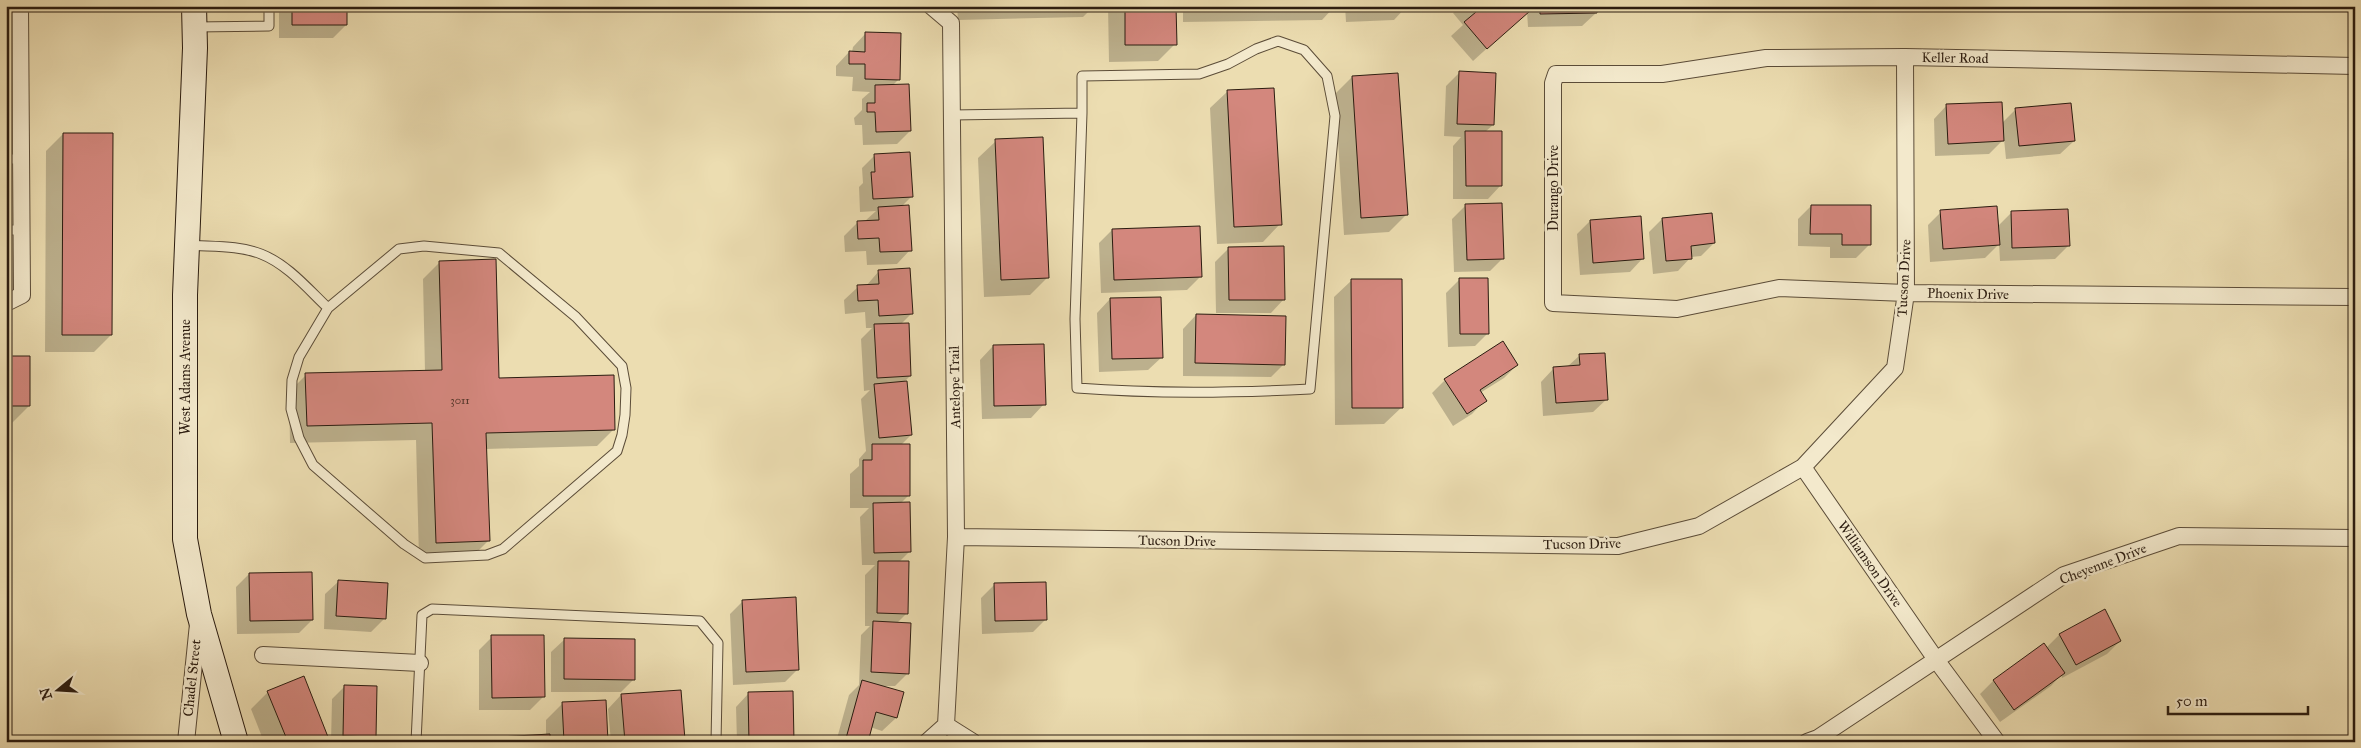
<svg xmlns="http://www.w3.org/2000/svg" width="2361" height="748" viewBox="0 0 2361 748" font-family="'IM FELL Great Primer',serif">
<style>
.shadow{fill:#0003}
.building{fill:#d3877d;stroke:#2b1c10}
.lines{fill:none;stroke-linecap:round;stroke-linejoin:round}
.service-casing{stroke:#5b4c38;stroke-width:11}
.minor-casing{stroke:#5b4c38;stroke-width:18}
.secondary-casing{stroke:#2b1c10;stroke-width:26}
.service{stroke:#f3e9cc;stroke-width:9}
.minor{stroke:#f3e9cc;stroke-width:16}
.secondary{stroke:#f3e9cc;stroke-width:24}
.labels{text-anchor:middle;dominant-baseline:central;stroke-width:5;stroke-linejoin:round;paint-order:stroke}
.number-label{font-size:11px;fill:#55372b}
.street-label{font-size:14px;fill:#2b1c10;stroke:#f3e9cc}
</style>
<rect width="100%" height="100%" fill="#ecddb1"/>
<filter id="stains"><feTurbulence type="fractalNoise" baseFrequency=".004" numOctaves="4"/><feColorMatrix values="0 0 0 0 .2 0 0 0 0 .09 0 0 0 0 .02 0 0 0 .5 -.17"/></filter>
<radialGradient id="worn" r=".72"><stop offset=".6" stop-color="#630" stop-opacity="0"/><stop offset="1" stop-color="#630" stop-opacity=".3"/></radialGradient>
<path class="shadow" d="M279 6H346V25L333 38H279Z
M957 6H1094L1083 17 958 20Z
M1108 6H1175V44L1158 61 1109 62Z
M1183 6H1335L1322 20 1183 22Z
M1345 6H1407L1394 20 1346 22Z
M1460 6H1524L1527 9V6H1595L1596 13 1582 26 1528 27 1527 12 1473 61 1451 36 1463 25 1453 13Z
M866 33 899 79 892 86 910 131 897 144 863 145 862 125H855L854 118 862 110V99L870 92 852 91 853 77 836 76V66L849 52H852L853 47Z
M1459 73 1493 125 1485 132 1501 185 1488 199H1453V146L1461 137 1444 136 1446 86Z
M1352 77 1406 215 1389 232 1344 235 1335 94Z
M1228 91 1280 224 1263 242 1217 244 1210 108Z
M1947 105 2002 123 2016 109 2074 141 2060 154 2006 159 2004 139 1989 154 1935 156 1934 119Z
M63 134 111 335 94 352H45L46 151Z
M996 141 1047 278 1030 295 984 297 978 158Z
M875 155 911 197 901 207 910 250 897 264 867 265 866 251 845 252 844 236 857 223 865 221 876 211 860 212 859 187 863 183 862 168Z
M1465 206 1503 258 1490 271 1454 272 1452 219Z
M1811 206 1869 245 1856 258H1830V247L1798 246V219Z
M1941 212 1997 227 2012 212 2068 246 2055 259 2000 261 1999 244 1985 258 1930 262 1928 225Z
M1662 219 1714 243 1701 256 1691 257 1678 271 1653 274 1649 232Z
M1590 221 1643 258 1630 272 1580 275 1577 234Z
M1112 230 1200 277 1187 290 1101 293 1099 243Z
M1229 248 1284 299 1271 313H1216L1215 262Z
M440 262 498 379 614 429 597 446 486 449 488 541 471 558 419 559 416 440 290 443 289 392 306 375 425 372 423 279Z
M879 271 912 313 901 324 910 376 903 383 911 435 900 446 909 495 901 503 910 551 899 562 907 613 897 623 908 673 895 686H882L903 693 896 718 882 731 870 727 866 742H836L849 695 859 685 861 635 870 626H865V575L875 565H862L860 517 869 508H850V474L859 466V459L866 451 861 399 870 390 864 391 861 339 872 328H866L865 312 845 314 844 300 858 287 866 286Z
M1352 280 1402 407 1384 424 1335 425 1334 297Z
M1459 280 1488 333 1475 346 1448 347 1446 293Z
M1110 299 1162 357 1148 370 1099 372 1097 313Z
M1196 315 1284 364 1271 377 1183 376V329Z
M993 346 1044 404 1031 418 982 419 980 360Z
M1604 354 1607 399 1593 412 1543 416 1541 382 1554 368 1567 367 1579 356Z
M6 357 29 406 12 423H6Z
M1517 365 1504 378 1480 393 1485 400 1472 414 1453 426 1432 393 1445 380Z
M249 574 312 620 299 633 237 634 236 587Z
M339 581 385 618 371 632 324 629 325 594Z
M994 585 1046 619 1033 632 982 634 981 598Z
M743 601 798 669 785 682 733 685 730 614Z
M2104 611 2120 641 2107 654 2062 678 2061 675 2051 686 2000 722 1980 694 1993 681 2044 645 2046 648 2059 635Z
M492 637 543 697 530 710H479V650Z
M565 639 634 679 621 692H551V652Z
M345 686 375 737 370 742H331L332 699Z
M268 692 329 742H264L251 709Z
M749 693 792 742H737L736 707Z
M621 695 683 740 682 742H611L608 709Z
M563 703 607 742H496L500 738 546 735V720Z"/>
<path class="building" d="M292 6H347V25H292Z
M1125 6H1176L1177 45H1125Z
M1358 6H1408V7L1359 9Z
M1471 6H1526L1530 11 1487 49 1464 22 1476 12Z
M1540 6H1597V13L1540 14Z
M865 32 901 33 900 80 865 79V64H849V51L865 52Z
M1459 71 1496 73 1494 125 1457 124Z
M1398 73 1408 215 1361 218 1352 76Z
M909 84 911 131 876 132 875 112H867V103H875V85Z
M1274 88 1282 225 1234 227 1227 90Z
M2002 102 2004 141 1948 144 1946 104Z
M2071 103 2075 141 2019 146 2015 108Z
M1465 131H1502V186H1466Z
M63 133H113L112 335H62Z
M1043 137 1049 278 1001 280 995 139Z
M910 152 913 197 873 199 871 172H875L874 154Z
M1502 203 1504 259 1467 260 1465 204Z
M909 205 912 251 880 252 879 238 858 239 857 221 879 220 878 207Z
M1811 205H1871V245H1842V234H1810Z
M1997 206 2000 245 1943 249 1940 210Z
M2068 209 2070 246 2012 248 2011 211Z
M1712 213 1715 243 1691 246 1692 259 1666 261 1662 218Z
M1641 216 1644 259 1593 263 1590 220Z
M1200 226 1202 277 1114 280 1112 229Z
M1284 246 1285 300H1229L1228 247Z
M496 259 499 378 614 375 615 430 486 433 490 541 436 543 432 423 307 426 305 373 442 370 439 261Z
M910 268 913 314 879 316 878 300 858 301 857 285 879 284 878 270Z
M1459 278H1488L1489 334H1460Z
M1351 279H1402L1403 408H1352Z
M1161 297 1163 358 1112 359 1110 298Z
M1196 314 1286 316 1285 365 1195 363Z
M909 323 911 376 877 378 874 324Z
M1503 341 1518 365 1480 390 1487 401 1467 414 1444 379Z
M1044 344 1046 405 994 406 993 345Z
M1605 353 1608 400 1556 403 1553 367 1580 365 1579 354Z
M6 356H30V406H6Z
M907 381 912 435 879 438 874 384Z
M872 444H910V496H863V460H872Z
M910 502 911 552 874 553 873 503Z
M878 561H909L908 614 877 613Z
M312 572 313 620 250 621 249 573Z
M338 580 388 583 386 619 336 616Z
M1046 582 1047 620 995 621 994 583Z
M796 597 799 670 746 672 742 600Z
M2105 609 2121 641 2076 665 2059 634Z
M873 621 911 623 909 674 871 672Z
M491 635H544L545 697 492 698Z
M564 638 635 639V680L564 679Z
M2044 643 2065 673 2014 710 1993 680Z
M304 676 330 742H288L267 691Z
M862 680 904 692 897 718 876 712 868 742H845Z
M344 685 377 686 376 737 343 736Z
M681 690 685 740 625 742 621 694Z
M793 691 794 742H749L748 692Z
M606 700 608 742H564L562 702Z
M550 734V742H500L499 737Z"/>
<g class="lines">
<defs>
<path id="service" d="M6 12H20
M195 27 269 26V6
M1278 41 1304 50 1327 76 1335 116 1310 389C1232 393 1155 394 1077 388L1075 319 1082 113V76L1199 74 1228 64 1256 49Z
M952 115 1082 113
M6 159H21
M6 230H22
M187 245C211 247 238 245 261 254 287 264 308 289 328 308L299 357 292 380 291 409 299 438 313 465 404 544 425 558 487 555 503 549 617 451 622 435 625 415 626 388 622 366 576 317 499 253 424 246 399 249 328 308
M416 742 422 615 432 609 700 621 718 643 716 742"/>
<path id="minor" d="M2355 66 1905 57 1766 58 1662 74H1556L1553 83V303L1677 309 1779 288 1906 293 2355 297
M6 303 22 295 20 6
M1803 467 1937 661 1997 742
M956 537 1618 546 1699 526 1803 467 1895 368 1906 293 1905 57
M263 655 420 663
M946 725 973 742
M186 742 198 624
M927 742 946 725 956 537 951 23 931 6
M1807 742 1818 738 2064 575 2179 536 2355 538"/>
<path id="secondary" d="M194 6 195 48 185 295V539L199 614 236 742"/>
</defs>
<use href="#service" class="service-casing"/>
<use href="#minor" class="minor-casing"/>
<use href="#secondary" class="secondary-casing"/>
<use href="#service" class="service"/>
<use href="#minor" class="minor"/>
<use href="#secondary" class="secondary"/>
</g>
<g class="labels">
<g class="number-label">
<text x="460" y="400">3011</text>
</g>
<g class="street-label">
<text transform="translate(1955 58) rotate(1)">Keller Road</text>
<text transform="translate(1553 188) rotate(-90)">Durango Drive</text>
<text transform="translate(1904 278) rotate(-87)">Tucson Drive</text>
<text transform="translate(1968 294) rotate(1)">Phoenix Drive</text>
<text transform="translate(185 377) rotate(-90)">West Adams Avenue</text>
<text transform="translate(955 387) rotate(-91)">Antelope Trail</text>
<text transform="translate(1177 541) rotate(1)">Tucson Drive</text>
<text transform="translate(1582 544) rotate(-1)">Tucson Drive</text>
<text transform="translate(1870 564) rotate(55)">Williamson Drive</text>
<text transform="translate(2103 564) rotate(-21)">Cheyenne Drive</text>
<text transform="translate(192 678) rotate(-84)">Chadel Street</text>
</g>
</g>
<rect width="2361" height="748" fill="none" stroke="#ecddb1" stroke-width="25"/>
<rect x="8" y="8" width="2346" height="733" fill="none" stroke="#2b1c10" stroke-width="2.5"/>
<rect x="12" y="12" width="2336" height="723" fill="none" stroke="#2b1c10"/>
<g transform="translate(58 690) rotate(252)" stroke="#f3e9cc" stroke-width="4" paint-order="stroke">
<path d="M0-4L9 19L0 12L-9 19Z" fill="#2b1c10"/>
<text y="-8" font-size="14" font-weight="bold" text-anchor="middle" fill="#2b1c10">N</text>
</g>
<path d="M2168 706v8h140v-8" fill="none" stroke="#2b1c10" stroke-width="2.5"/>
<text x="2176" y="706" font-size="15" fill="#2b1c10" stroke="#f3e9cc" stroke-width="4" paint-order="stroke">50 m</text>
<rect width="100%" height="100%" filter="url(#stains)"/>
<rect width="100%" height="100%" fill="url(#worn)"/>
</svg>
